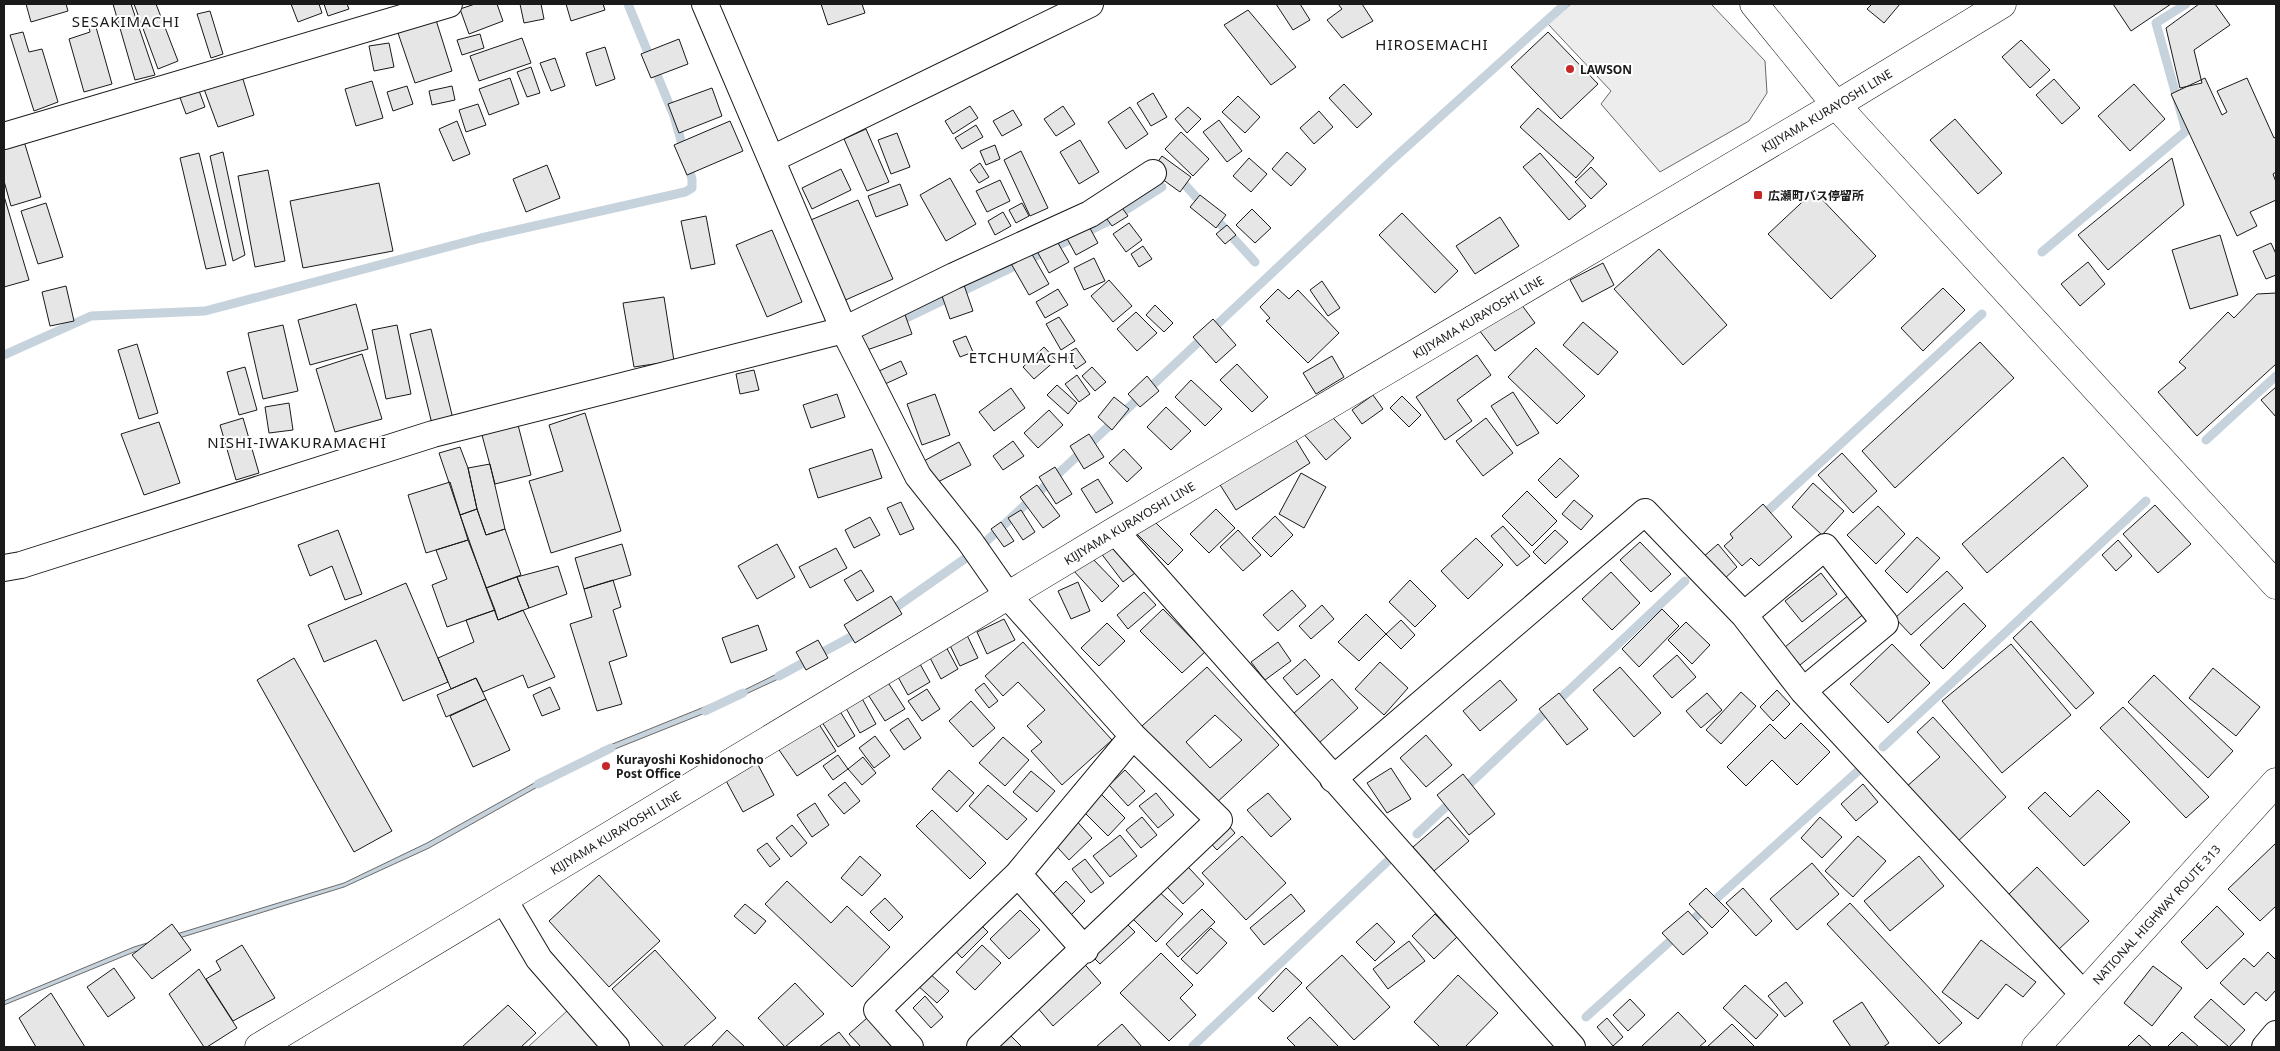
<svg xmlns="http://www.w3.org/2000/svg" width="2280" height="1051" viewBox="0 0 2280 1051" font-family="'Noto Sans','Noto Sans JP',sans-serif">
<style>
.parking{fill:#ededed;stroke:#6a6a6a}
.water{fill:#c6d2dc;stroke:#6a6a6a}
.lines{fill:none;stroke-linecap:round;stroke-linejoin:round}
.stream{stroke:#c6d2dc;stroke-width:9}
.building{fill:#e6e6e6;stroke:#1a1a1a;fill-rule:evenodd}
.minor-casing{stroke:#1a1a1a;stroke-width:28}
.tertiary-casing{stroke:#1a1a1a;stroke-width:29}
.secondary-casing{stroke:#1a1a1a;stroke-width:29}
.trunk-casing{stroke:#1a1a1a;stroke-width:29}
.minor{stroke:#fff;stroke-width:26}
.tertiary{stroke:#fff;stroke-width:28}
.secondary{stroke:#fff;stroke-width:28}
.trunk{stroke:#fff;stroke-width:28}
.poi-dot{fill:#c62828;stroke:#fff;stroke-width:2}
.labels{text-anchor:middle;dominant-baseline:central;stroke-width:4;stroke-linejoin:round;paint-order:stroke}
.poi-label{font-size:12px;font-weight:bold;fill:#1a1a1a;stroke:#fff;text-anchor:start}
.street-label{font-size:12px;fill:#1a1a1a;stroke:#fff}
.quarter-label{font-size:15px;letter-spacing:1px;fill:#1a1a1a;stroke:#fff}
</style>
<rect width="100%" height="100%" fill="#fff"/>
<path class="parking" d="M1571 4H1711L1765 61 1767 93 1749 121 1660 172 1601 104 1611 91 1548 24Z
M568 1010 600 1047H528Z"/>
<path class="water" d="M787 669 789 674 733 700 732 696Z
M714 703 715 709 600 755V749Z
M545 777 548 781 429 848 344 887 134 952 4 1005V1001L134 947 344 883 427 843Z"/>
<g class="lines">
<path class="stream" d="M1177 176 1255 262
M2042 252 2186 131 2156 23 2186 4
M896 323 1107 222 1162 187
M4 355 91 316 205 311 481 238 685 192 692 188V179L674 116 628 4
M2206 440 2276 376
M1760 518 1982 314
M889 612 976 551 1391 161 1565 4
M779 676 860 632
M705 711 743 693
M1883 747 2146 501
M538 784 611 748
M1463 790 1685 581
M1417 834 1454 799
M1687 925 1858 771
M1586 1017 1678 934
M1193 1046 1392 857"/>
</g>
<path class="building" d="M26 4H66L68 11 31 22Z
M113 4H131L155 75 135 80Z
M134 4H156L178 61 158 69Z
M291 4H319L322 13 298 22Z
M324 4H347L349 9 328 16Z
M475 4H497L503 21 469 34 460 9Z
M520 4H541L544 19 524 23Z
M566 4H603L605 10 571 21Z
M821 4H862L865 13 828 25Z
M1276 4H1300L1310 20 1293 30Z
M1338 4H1362L1373 21 1342 38 1327 20 1342 9Z
M1872 4H1900L1884 23 1867 9Z
M2113 4H2171L2131 31Z
M2199 4H2215L2230 25 2194 50 2202 83 2180 88 2166 28Z
M1248 10 1296 67 1271 85 1224 25Z
M210 11 223 54 211 58 197 14Z
M94 20 112 84 84 92 69 39 90 32 88 23Z
M436 20 452 71 415 83 398 33Z
M23 32 29 52 42 49 58 102 34 111 10 35Z
M1548 32 1598 84 1561 119 1511 67Z
M480 34 484 48 462 55 457 40Z
M522 38 531 63 479 81 470 56Z
M679 39 688 64 651 78 641 54Z
M2021 40 2050 70 2030 88 2002 57Z
M389 43 394 67 374 71 369 46Z
M605 47 615 79 596 86 586 53Z
M555 58 565 86 551 91 540 63Z
M531 67 540 93 527 97 517 72Z
M242 76 254 115 218 127 204 89Z
M510 78 519 104 489 115 479 89Z
M2205 78 2222 115 2227 112 2217 91 2247 78 2274 138 2276 137V172L2273 174 2276 182V200L2250 212 2257 226 2237 236 2171 94Z
M2054 79 2080 108 2062 124 2036 95Z
M372 81 383 118 356 126 345 89Z
M1344 84 1372 114 1357 128 1329 98Z
M2134 84 2165 119 2130 151 2098 116Z
M407 86 413 104 393 111 387 92Z
M452 86 455 100 432 105 429 91Z
M198 88 205 107 186 114 179 95Z
M712 88 722 116 679 133 668 104Z
M1153 93 1167 117 1151 126 1137 103Z
M1238 96 1260 117 1245 133 1222 112Z
M478 104 486 125 466 132 459 110Z
M970 106 978 118 953 134 945 121Z
M1063 106 1075 124 1056 136 1044 119Z
M1130 107 1148 134 1126 149 1108 122Z
M1188 107 1201 119 1187 133 1175 119Z
M1538 108 1594 158 1576 178 1520 127Z
M1013 110 1022 125 1002 136 993 121Z
M1319 111 1333 127 1314 144 1300 128Z
M1955 119 2002 173 1978 194 1930 140Z
M1219 120 1242 151 1227 162 1203 132Z
M457 121 470 154 453 161 439 129Z
M730 121 743 151 687 175 674 145Z
M976 125 983 137 962 149 955 138Z
M866 129 889 182 867 191 844 139Z
M1181 132 1209 159 1193 176 1165 149Z
M897 133 910 167 891 174 878 140Z
M23 138 41 197 11 206 4 181V144Z
M1080 140 1099 172 1079 184 1060 152Z
M995 145 1000 159 986 165 980 151Z
M1021 151 1048 208 1030 216 1004 160Z
M223 152 245 255 233 261 210 156Z
M1287 152 1306 169 1291 186 1272 169Z
M199 153 226 265 206 269 180 158Z
M1540 153 1586 206 1569 220 1523 167Z
M1162 156 1191 177 1180 192 1151 171Z
M1249 158 1267 174 1251 192 1233 176Z
M2172 158 2184 205 2108 270 2078 235Z
M980 163 989 177 979 183 970 170Z
M547 165 560 198 526 212 513 179Z
M1591 167 1607 184 1591 199 1575 182Z
M841 169 851 190 812 209 802 188Z
M268 170 285 261 255 267 238 176Z
M950 178 976 224 946 241 920 195Z
M1000 180 1010 201 987 212 976 191Z
M379 183 393 251 303 268 290 201Z
M900 184 908 205 876 217 868 196Z
M1814 191 1876 256 1831 299 1768 234Z
M1200 195 1226 215 1216 228 1190 207Z
M4 196 29 280 4 287Z
M858 200 893 279 841 302 806 222Z
M1117 201 1128 216 1112 226 1102 212Z
M46 203 63 257 38 264 21 211Z
M1022 203 1029 216 1016 223 1009 210Z
M1252 209 1271 228 1255 243 1236 225Z
M1003 212 1011 226 995 235 988 221Z
M1402 213 1458 271 1435 293 1379 235Z
M706 216 715 264 691 269 681 221Z
M1500 217 1519 246 1475 274 1456 246Z
M1086 221 1098 243 1076 255 1064 233Z
M1129 223 1142 240 1126 252 1113 234Z
M1227 225 1236 235 1225 244 1216 234Z
M772 230 802 302 767 317 736 245Z
M1051 231 1069 262 1049 273 1032 242Z
M2220 235 2238 295 2190 309 2172 250Z
M2271 243 2276 254V275L2266 279 2253 251Z
M1143 246 1152 259 1139 267 1131 254Z
M1029 249 1049 284 1029 295 1009 260Z
M1659 249 1727 325 1683 365 1614 289Z
M1094 258 1105 281 1084 290 1074 268Z
M2088 262 2105 284 2080 306 2061 284Z
M1603 263 1614 285 1582 302 1570 280Z
M1109 280 1132 306 1113 322 1091 296Z
M1322 281 1340 308 1328 316 1310 290Z
M964 285 973 311 950 319 941 293Z
M66 286 74 321 50 326 42 292Z
M1943 288 1965 310 1923 351 1901 328Z
M1058 289 1068 305 1045 318 1036 302Z
M1278 289 1289 299 1298 290 1339 333 1308 363 1266 321 1270 318 1260 307Z
M2276 293V364L2197 436 2158 392 2186 368 2179 362 2228 312 2234 318 2257 294Z
M664 297 674 361 634 367 623 303Z
M1516 297 1535 323 1495 351 1476 326Z
M356 304 368 349 310 365 298 320Z
M1155 305 1173 323 1164 332 1146 315Z
M904 312 912 334 867 350 859 328Z
M1136 312 1157 333 1137 351 1117 329Z
M1059 317 1075 341 1061 350 1046 324Z
M1213 319 1236 345 1216 363 1193 337Z
M1583 322 1618 352 1598 375 1563 345Z
M283 325 298 391 263 399 248 333Z
M397 325 411 394 386 399 372 330Z
M431 329 453 419 432 424 410 334Z
M966 336 973 352 960 357 953 341Z
M1980 342 2014 378 1895 488 1862 451Z
M137 344 158 413 139 419 118 350Z
M1044 347 1056 360 1034 379 1023 367Z
M1076 348 1086 362 1076 369 1066 354Z
M1536 348 1585 396 1557 424 1508 377Z
M362 354 382 419 335 432 316 369Z
M1477 355 1491 375 1457 400 1472 421 1445 440 1416 397Z
M1332 356 1344 377 1316 394 1303 373Z
M901 361 907 374 885 384 879 371Z
M1237 364 1268 397 1252 412 1220 380Z
M245 367 257 410 239 415 227 372Z
M1092 367 1106 382 1095 391 1082 376Z
M754 370 759 390 740 394 736 374Z
M1077 375 1090 394 1079 402 1065 384Z
M1147 376 1159 391 1140 407 1128 394Z
M1191 380 1222 409 1205 426 1175 397Z
M1057 385 1077 403 1068 414 1047 395Z
M2276 387V417L2261 400Z
M1011 388 1025 408 994 431 979 412Z
M1513 392 1539 433 1517 446 1491 406Z
M837 394 845 417 811 428 803 405Z
M935 394 950 435 922 445 907 404Z
M1373 395 1383 409 1362 424 1352 410Z
M1402 396 1421 415 1409 427 1390 408Z
M1114 397 1129 409 1112 430 1098 417Z
M289 403 293 430 269 433 265 407Z
M1166 407 1191 431 1171 450 1147 427Z
M1049 410 1063 425 1038 448 1024 433Z
M1327 411 1351 438 1326 460 1302 432Z
M585 413 621 531 551 553 529 481 563 471 549 425Z
M243 418 259 473 236 480 220 425Z
M1486 418 1513 453 1483 476 1456 441Z
M159 422 180 483 144 495 121 434Z
M518 425 531 475 495 484 482 435Z
M1291 432 1310 463 1236 510 1217 480Z
M1089 434 1104 457 1084 469 1070 446Z
M1013 441 1024 456 1003 470 993 456Z
M959 442 971 465 934 484 922 462Z
M460 447 468 468 477 509 460 515 439 453Z
M872 449 882 478 818 498 809 469Z
M1124 449 1142 468 1127 482 1109 463Z
M1842 453 1877 491 1853 513 1818 475Z
M2063 457 2088 486 1987 573 1962 544Z
M1560 458 1579 476 1556 498 1538 480Z
M490 464 505 529 486 535 477 509 468 468Z
M1055 467 1072 494 1056 504 1039 477Z
M1301 473 1326 487 1304 528 1279 514Z
M1098 479 1113 503 1096 513 1081 489Z
M450 482 468 540 426 553 408 495Z
M1813 483 1844 511 1822 535 1792 507Z
M1037 485 1060 516 1043 528 1020 497Z
M1527 491 1557 521 1532 546 1502 516Z
M1574 500 1593 516 1581 530 1562 514Z
M901 502 914 529 900 535 887 508Z
M1763 504 1792 537 1759 566 1751 558 1742 566 1724 546 1733 538 1730 534Z
M2155 505 2191 544 2158 573 2123 534Z
M1878 506 1905 534 1876 564 1847 535Z
M477 509 486 535 505 529 521 575 486 588 460 515Z
M1216 509 1235 528 1209 553 1190 534Z
M1021 510 1035 532 1023 540 1008 518Z
M1275 516 1293 535 1271 557 1252 538Z
M870 517 880 535 854 548 845 530Z
M1150 517 1183 550 1168 565 1135 532Z
M1001 522 1014 541 1004 547 991 529Z
M1503 526 1530 556 1517 566 1491 536Z
M338 530 362 594 345 600 332 566 310 576 298 545Z
M1238 530 1261 555 1243 571 1220 547Z
M1555 530 1568 542 1545 564 1533 552Z
M1113 536 1139 570 1123 582 1097 548Z
M1917 537 1940 558 1907 593 1885 571Z
M1476 538 1503 565 1468 599 1441 571Z
M468 540 495 610 447 627 432 585 447 579 436 550Z
M2118 540 2132 556 2116 571 2102 555Z
M1640 542 1671 574 1651 592 1620 560Z
M622 544 631 575 584 589 575 558Z
M777 544 795 577 757 599 738 566Z
M1718 544 1737 567 1722 581 1702 558Z
M836 548 847 568 810 588 799 567Z
M1089 555 1119 586 1102 602 1073 570Z
M558 566 567 594 529 608 517 577Z
M861 570 874 591 857 601 844 580Z
M1947 571 1963 588 1911 635 1895 618Z
M1611 572 1640 603 1612 630 1582 599Z
M1821 573 1837 594 1802 622 1785 601Z
M517 577 529 608 498 620 486 588Z
M613 580 621 607 613 610 627 656 609 662 622 704 597 711 570 624 592 617 584 589Z
M1410 580 1436 606 1415 627 1389 602Z
M1078 582 1090 611 1071 619 1058 591Z
M406 583 448 682 403 701 376 640 324 662 308 625Z
M1292 590 1306 606 1278 631 1263 615Z
M1144 592 1156 605 1128 629 1117 615Z
M1850 594 1865 613 1800 665 1785 647Z
M891 596 902 614 855 643 844 625Z
M1964 603 1986 626 1943 669 1920 645Z
M1322 605 1334 619 1311 639 1299 626Z
M1163 609 1205 652 1182 673 1140 631Z
M1662 609 1679 626 1639 667 1622 649Z
M495 610 498 620 523 610 555 677 528 688 523 675 483 692 476 678 451 689 438 658 474 642 466 620Z
M1366 614 1386 634 1359 661 1338 642Z
M1004 619 1015 640 987 654 977 632Z
M1401 620 1415 635 1401 649 1386 634Z
M2031 621 2094 693 2076 709 2013 638Z
M1686 622 1710 645 1692 664 1668 640Z
M1107 623 1125 641 1099 666 1081 648Z
M758 625 767 650 731 663 722 638Z
M965 631 978 658 960 666 947 639Z
M818 640 828 658 806 670 796 652Z
M1023 642 1112 740 1062 785 1031 751 1042 742 1027 726 1045 710 1018 682 1003 696 985 676Z
M1278 642 1291 661 1265 680 1251 662Z
M944 643 958 669 941 679 927 652Z
M1892 644 1930 683 1888 723 1850 684Z
M2011 644 2071 715 2002 773 1942 701Z
M1677 655 1696 677 1672 698 1653 676Z
M294 658 392 831 354 852 257 680Z
M1305 659 1320 676 1297 695 1283 678Z
M1380 662 1408 688 1384 715 1355 689Z
M920 664 930 682 908 695 898 677Z
M1207 667 1279 745 1214 805 1142 726ZM1215 715 1242 740 1210 768 1186 742Z
M1620 667 1661 713 1634 737 1593 690Z
M2213 668 2260 707 2236 736 2189 698Z
M2154 675 2233 751 2208 778 2128 702Z
M476 678 486 699 446 717 437 695Z
M1332 679 1358 708 1319 743 1293 714Z
M1500 680 1517 700 1480 731 1463 711Z
M887 681 905 709 885 721 867 693Z
M984 683 998 701 989 708 975 690Z
M550 687 560 709 542 716 533 695Z
M927 689 940 709 922 721 908 701Z
M1777 690 1790 704 1773 721 1760 707Z
M1741 692 1756 706 1721 744 1706 730Z
M859 693 876 724 860 733 843 703Z
M1559 693 1588 729 1567 745 1539 709Z
M1707 693 1722 710 1701 728 1686 711Z
M486 699 510 750 473 767 450 716Z
M971 701 995 728 973 747 949 721Z
M2123 707 2209 797 2186 818 2100 728Z
M838 708 855 736 838 747 820 719Z
M1933 717 2006 797 1956 843 1905 788 1940 757 1917 732Z
M908 718 921 738 904 750 890 730Z
M817 721 836 751 797 776 777 747Z
M1801 723 1830 752 1797 785 1772 760 1746 786 1727 767 1770 724 1785 739Z
M1426 735 1452 765 1426 787 1400 758Z
M875 736 890 756 874 768 859 748Z
M1003 737 1029 760 1005 786 979 763Z
M838 755 848 769 833 780 823 766Z
M863 757 876 773 862 785 848 769Z
M756 761 774 795 743 812 724 777Z
M1391 768 1411 799 1387 813 1367 783Z
M949 770 974 793 957 812 932 789Z
M1125 770 1145 791 1128 806 1109 785Z
M1031 771 1055 791 1037 812 1013 792Z
M1463 774 1495 814 1469 835 1437 795Z
M845 782 860 801 844 814 828 795Z
M1863 784 1878 802 1856 821 1841 804Z
M988 785 1027 819 1007 840 969 806Z
M2098 790 2130 822 2084 866 2028 808 2045 792 2070 817Z
M1099 792 1125 818 1108 836 1081 809Z
M1156 793 1174 815 1158 828 1139 806Z
M1268 793 1291 819 1271 837 1247 810Z
M815 803 829 825 812 837 797 815Z
M932 810 986 863 970 879 916 826Z
M1217 812 1235 833 1217 850 1198 830Z
M1073 817 1092 838 1069 860 1050 839Z
M1142 817 1157 835 1141 848 1126 830Z
M1448 817 1469 841 1434 871 1413 847Z
M1820 817 1842 837 1822 858 1801 838Z
M792 825 807 843 791 857 776 838Z
M1120 835 1137 856 1110 877 1093 856Z
M1242 836 1286 883 1246 920 1202 873Z
M1858 836 1886 861 1853 897 1825 871Z
M767 843 780 859 770 867 757 850Z
M2276 843V906L2260 921 2228 889Z
M1176 854 1204 884 1183 904 1155 874Z
M860 856 881 875 862 896 841 878Z
M1919 856 1944 886 1890 931 1864 901Z
M1085 859 1104 883 1091 893 1072 869Z
M1812 863 1839 894 1797 930 1770 899Z
M2037 867 2089 921 2058 950 2007 896Z
M599 875 660 941 609 987 549 921Z
M787 881 831 923 847 906 890 947 852 987 765 904Z
M1066 881 1085 901 1062 924 1043 904Z
M1155 888 1183 914 1156 942 1129 915Z
M1706 888 1729 911 1712 928 1689 904Z
M1743 888 1772 921 1756 936 1726 903Z
M1291 894 1305 911 1264 945 1250 928Z
M885 898 903 917 889 931 870 912Z
M1850 903 1962 1023 1939 1044 1827 924Z
M745 904 766 921 755 934 734 916Z
M2217 906 2244 934 2207 969 2181 942Z
M1202 909 1215 922 1178 957 1166 944Z
M1020 910 1040 930 1009 959 990 939Z
M1688 911 1708 933 1683 955 1662 933Z
M1435 914 1457 937 1434 959 1412 936Z
M1118 915 1135 932 1100 964 1083 947Z
M973 917 988 932 962 958 947 942Z
M1377 923 1395 942 1375 961 1356 942Z
M172 924 191 950 152 979 132 955Z
M1211 928 1227 943 1197 974 1181 959Z
M1981 940 2036 982 2023 997 2006 984 1978 1019 1942 992Z
M1409 941 1425 961 1388 989 1373 969Z
M242 945 275 998 233 1021 206 979 221 970 216 961Z
M982 945 1001 963 975 990 956 972Z
M655 950 716 1018 683 1047H664L612 989Z
M1073 951 1101 983 1053 1026 1025 993Z
M2268 952 2276 960V990L2266 1001 2256 992 2244 1005 2220 983 2244 958 2254 967Z
M1161 953 1193 985 1180 998 1196 1015 1169 1041 1120 993Z
M1342 955 1390 1007 1354 1040 1306 988Z
M2153 966 2182 988 2152 1026 2124 1003Z
M114 968 135 998 108 1017 87 987Z
M1286 968 1302 983 1273 1012 1258 998Z
M199 969 237 1028 207 1047H204L169 994Z
M928 972 949 991 937 1003 916 984Z
M1458 975 1498 1013 1465 1047H1440L1414 1022Z
M1786 982 1803 1003 1785 1017 1768 996Z
M795 983 824 1014 785 1047 758 1018Z
M1745 985 1778 1015 1756 1039 1723 1008Z
M51 993 85 1047H36L19 1018Z
M925 996 943 1017 931 1028 913 1008Z
M1630 999 1645 1015 1628 1031 1613 1015Z
M2211 999 2245 1030 2229 1047 2194 1017Z
M1862 1002 1889 1043 1883 1047H1851L1833 1021Z
M508 1005 536 1033 521 1047H462Z
M1678 1012 1706 1041 1699 1047H1641Z
M1310 1017 1339 1047H1296L1287 1038Z
M867 1018 893 1047H861L849 1034Z
M1607 1018 1623 1037 1613 1046 1597 1027Z
M999 1024 1022 1047H975Z
M1122 1024 1142 1047H1096Z
M1732 1024 1755 1047H1707Z
M727 1030 745 1047H711Z
M839 1032 851 1047H819Z
M2182 1032 2199 1047H2167Z
M2139 1035 2152 1047H2127Z"/>
<g class="lines">
<defs>
<path id="minor" d="M705 4 844 330 918 476 969 540 1008 596 1133 736 1219 820 980 1047
M4 136 449 4
M772 159 1090 4
M1115 531 1572 1047
M4 568 21 565 433 434 844 330 954 276 1090 214 1153 173
M1744 615 1825 547 1885 623 1803 691
M1333 779 1645 512 1744 615 1803 691 2083 994
M1018 874 1085 950
M504 900 539 959 616 1047
M910 1047 877 1010 1018 874 1133 736
M2265 1047 2276 1034"/>
<path id="tertiary" d="M1754 4 1836 105 2276 585"/>
<g id="secondary">
<path id="s1" d="M259 1047 1115 531 1836 105 2002 4"/>
</g>
<g id="trunk">
<path id="s2" d="M2036 1047 2276 782"/>
</g>
</defs>
<use href="#minor" class="minor-casing"/>
<use href="#tertiary" class="tertiary-casing"/>
<use href="#secondary" class="secondary-casing"/>
<use href="#trunk" class="trunk-casing"/>
<use href="#minor" class="minor"/>
<use href="#tertiary" class="tertiary"/>
<use href="#secondary" class="secondary"/>
<use href="#trunk" class="trunk"/>
</g>
<g class="poi-dot">
<circle cx="1570" cy="69" r="5"/>
<rect x="1753" y="190" width="10" height="10" rx="2.5"/>
<circle cx="606" cy="766" r="5"/>
</g>
<g class="labels">
<g class="poi-label">
<text x="1580" y="69">LAWSON</text>
<text x="1768" y="195">広瀬町バス停留所</text>
<text x="616" y="759">Kurayoshi Koshidonocho<tspan x="616" dy="14">Post Office</tspan></text>
</g>
<g class="street-label">
<text stroke="none"><textPath href="#s1" startOffset="1826">KIJIYAMA KURAYOSHI LINE</textPath></text>
<text stroke="none"><textPath href="#s1" startOffset="1421">KIJIYAMA KURAYOSHI LINE</textPath></text>
<text stroke="none"><textPath href="#s1" startOffset="1016">KIJIYAMA KURAYOSHI LINE</textPath></text>
<text stroke="none"><textPath href="#s1" startOffset="416">KIJIYAMA KURAYOSHI LINE</textPath></text>
<text stroke="none"><textPath href="#s2" startOffset="179">NATIONAL HIGHWAY ROUTE 313</textPath></text>
</g>
<g class="quarter-label">
<text x="126" y="21">SESAKIMACHI</text>
<text x="1432" y="44">HIROSEMACHI</text>
<text x="1022" y="357">ETCHUMACHI</text>
<text x="297" y="442">NISHI-IWAKURAMACHI</text>
</g>
</g>
<rect width="2280" height="1051" fill="none" stroke="#1a1a1a" stroke-width="10"/>
</svg>
